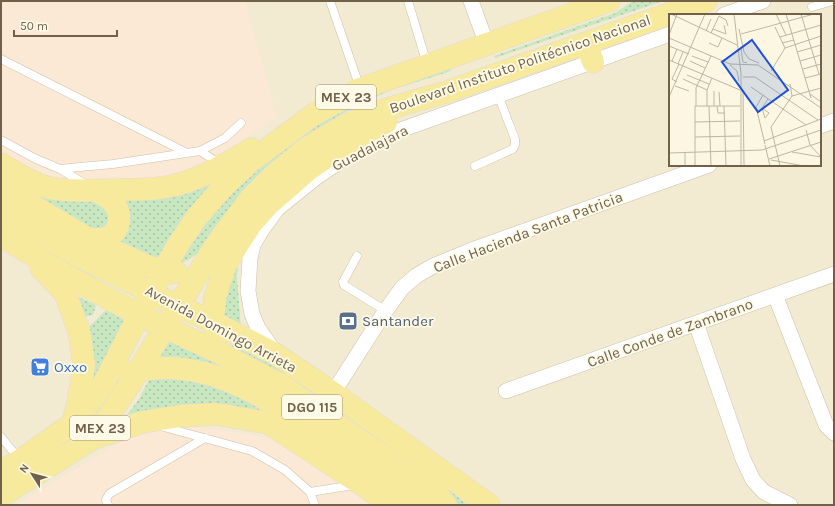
<svg xmlns="http://www.w3.org/2000/svg" width="835" height="506" viewBox="0 0 835 506" font-family="Karla,sans-serif">
<style>
.residential{fill:#f2ead1;fill-rule:evenodd}
.commercial{fill:#fbe9d6}
.grass{fill:url(#grass-dots)}
.lines{fill:none;stroke-linecap:round;stroke-linejoin:round}
.service-casing{stroke:#cbc0a9;stroke-width:9}
.minor-casing{stroke:#cbc0a9;stroke-width:16}
.primary-casing{stroke:#e0dcd7;stroke-width:23}
.service{stroke:#fff;stroke-width:8}
.minor{stroke:#fff;stroke-width:15}
.primary{stroke:#f8ea9c;stroke-width:22}
.labels{text-anchor:middle;dominant-baseline:central;stroke-width:3.5;stroke-linejoin:round;paint-order:stroke}
.shield{fill:#fefae8;stroke:#9b8f79;stroke-width:1}
.shield-label{font-size:14px;font-weight:bold;fill:#716149}
.street-label{font-size:15px;fill:#716149;stroke:#fefae8}
.service-label{font-size:15px;fill:#4e5e75;stroke:#fefae8;text-anchor:start}
.shop-label{font-size:15px;fill:#366cbe;stroke:#fefae8;text-anchor:start}
.inset-road{fill:none;stroke:#c0b6a0;stroke-width:1}
.view{fill:#1d4ed8;fill-opacity:0.15;stroke:#1d4ed8;stroke-width:2}
.inset-edge{fill:none;stroke:#716149;stroke-width:2}
</style>
<defs>
<pattern id="grass-dots" width="8" height="8" patternUnits="userSpaceOnUse"><rect width="8" height="8" fill="#c8e8c1"/><path d="M2 2h.1M6 6h.1" fill="none" stroke="#a7bf9f" stroke-width="1.8" stroke-linecap="round"/></pattern>
</defs>
<rect width="100%" height="100%" fill="#fbf7e2"/>
<path class="residential" d="M1 1H834V505H1ZM670 15H820V165H670Z"/>
<path class="commercial" d="M1 1H245L277 117 223 153 172 181 62 183 1 156Z
M196 427 255 435 285 442 376 505H16L137 432Z"/>
<path class="grass" d="M633 1H663L495 58 494 56 615 13Z
M462 61 448 72 391 90 360 104 333 119 306 137 244 192 216 226 197 254 188 260 175 264 199 228 247 174 345 106Z
M219 177 162 257 155 260 113 244 123 200Z
M23 187 103 200 115 211 100 235Z
M238 261 237 277 241 329 218 318Z
M68 292 96 305 93 315 82 317Z
M106 310 126 321 90 389 87 329Z
M169 340 257 382 272 394 158 361Z
M231 344 276 367 300 383 412 462 448 489 467 505H459L444 491 299 384 274 369 232 348Z
M151 376 199 380 237 392 311 443 259 418 121 423 139 399Z"/>
<g class="lines">
<defs>
<path id="service" d="M330 1 360 88
M408 1 427 64
M812 7 833 1
M1 59 187 153
M1 140 36 159 60 169 80 167 113 164 200 151 225 138 241 123
M200 151 220 164
M475 166 513 149 515 145V139L498 95
M60 169 85 184
M357 256 343 282 344 285 386 311
M160 426 252 451 285 470 310 492 315 505
M1 437 20 460
M310 492 354 485
M108 505 106 500 109 494 205 438"/>
<path id="minor" d="M471 1 487 45
M724 15 763 1
M820 126 834 121
M775 295 826 425 834 433
M696 323 734 433 743 459 753 480 764 492 790 505
M274 351 258 328 252 314 248 291 250 258 253 245 261 231 277 209 318 176 348 156 373 144 392 133 670 34
M506 391 834 274
M333 393 384 313 402 288 416 276 433 266 477 248 709 165"/>
<path id="primary" d="M586 43 593 62
M1 164C16 173 33 184 50 188 69 192 89 190 108 190 135 189 163 191 189 181 211 173 231 161 251 149
M1 187 89 239 145 265 167 273 176 272
M1 211 80 257 178 306 213 322 277 355 333 393 489 505
M1 236 64 274 139 315 222 354 281 385 438 495 446 505
M89 239C94 239 98 239 102 239 118 237 124 217 115 205 111 198 101 194 95 190
M41 268 65 293 79 331 84 365 78 403 74 418
M217 336 213 322 215 297 225 266 235 249 251 224 269 204 308 170 335 151 362 135 386 122
M128 374C140 369 149 369 161 368 225 366 276 405 326 440 357 462 389 485 422 505
M94 438 143 422 180 416 216 414 268 423 361 484 390 505
M1 471 21 460 72 424 90 403 104 383 139 315 176 248 196 218 224 186 251 161 313 115 360 89 609 1
M1 496 94 438 132 381 217 243 251 198 274 175 303 151 323 138 348 124 390 108 446 92 706 1"/>
</defs>
<use href="#service" class="service-casing"/>
<use href="#minor" class="minor-casing"/>
<use href="#primary" class="primary-casing"/>
<use href="#service" class="service"/>
<use href="#minor" class="minor"/>
<use href="#primary" class="primary"/>
</g>
<defs>
<symbol id="bank-square" viewBox="-11 -11 22 22"><rect x="-9" y="-9" width="18" height="18" rx="4" fill="#5c6f8a" stroke="#fefae8"/><path d="M-6-4H6V4H-6ZM0-2.3a2.3 2.3 0 1 0 0 4.6a2.3 2.3 0 1 0 0-4.6Z" fill="#fff"/></symbol>
<symbol id="supermarket-square" viewBox="-11 -11 22 22"><rect x="-9" y="-9" width="18" height="18" rx="4" fill="#3f7fe0" stroke="#fefae8"/><path d="M-6-5.5h2.5l.6 2H6L4.5 2H-2.5L-4.4-4H-6ZM-1.5 3.2a1.3 1.3 0 1 0 .1 0ZM3 3.2a1.3 1.3 0 1 0 .1 0Z" fill="#fff"/></symbol>
</defs>
<g fill-rule="evenodd">
<use href="#bank-square" x="337" y="310" width="22" height="22"/>
<use href="#supermarket-square" x="29" y="356" width="22" height="22"/>
</g>
<g class="labels">
<g class="shield">
<rect x="316" y="85" width="60" height="24" rx="3"/>
<rect x="282" y="395" width="60" height="24" rx="3"/>
<rect x="70" y="416" width="60" height="24" rx="3"/>
</g>
<g class="shield-label">
<text x="346" y="97">MEX 23</text>
<text x="312" y="407">DGO 115</text>
<text x="100" y="428">MEX 23</text>
</g>
<g class="street-label">
<text transform="translate(520 64) rotate(-19)">Boulevard Instituto Politécnico Nacional</text>
<text transform="translate(370 148) rotate(-27)">Guadalajara</text>
<text transform="translate(528 232) rotate(-21)">Calle Hacienda Santa Patricia</text>
<text transform="translate(221 329) rotate(28)">Avenida Domingo Arrieta</text>
<text transform="translate(670 333) rotate(-20)">Calle Conde de Zambrano</text>
</g>
<g class="service-label">
<text x="362" y="321">Santander</text>
</g>
<g class="shop-label">
<text x="54" y="367">Oxxo</text>
</g>
</g>
<g transform="translate(669 14)">
<rect width="152" height="152" fill="#fbf7e2"/>
<path class="inset-road" d="M2 0 68 31M65 0 72 59V152M107 0 117 21M117 0 142 84M132 0 150 60M106 13 116 34M44 15 57 20 55 11M70 15 75 38 80 45 90 49M37 17 42 5M42 19 50 2 57 6 59 12M72 20 145 0M0 21 8 0M111 23 152 11M0 24 61 50 89 51 152 94M40 29 49 33 53 24M113 29 125 26M0 32 20 40M116 34 152 22M72 35 74 48 78 49M128 38 152 31M23 42 39 48M0 46 71 76M3 47 8 35M21 47 36 54M131 47 152 41M9 50 14 38M61 51 68 57 70 67M134 55 152 50M102 57 116 34M18 61 40 70M74 63H86L149 106M136 64 152 60M14 65 38 76M8 68 3 65 10 50M6 72 20 77M82 73 137 111M74 76 75 152M45 77V92M50 78 51 92M141 80 152 88M94 81 87 93 96 130M123 82 152 74M0 83 36 0M27 92V74L42 42M38 92V76L43 64M40 92 42 152M48 92 49 99H56M55 92 57 152M93 94 100 99 96 104M96 104 93 94 99 85M26 108 71 107M137 116 141 131 152 143M26 123 71 122M95 127 152 105M96 131 101 152M16 138V151M123 138 152 143M0 139 93 136 152 116M100 145 152 128M102 146 135 152M26 152V92H71M111 152 102 113 123 82 121 70"/>
<path class="view" d="M83 26 119 76 89 98 53 48Z"/>
<rect width="152" height="152" class="inset-edge"/>
</g>
<rect width="835" height="506" fill="none" stroke="#716149" stroke-width="4"/>
<g transform="translate(32 474) rotate(306)" stroke="#fefae8" stroke-width="3" paint-order="stroke">
<path d="M0-3L7 15L0 10L-7 15Z" fill="#716149"/>
<text y="-6" font-size="11" font-weight="bold" text-anchor="middle" fill="#716149">N</text>
</g>
<path d="M14 30v6h103v-6" fill="none" stroke="#716149" stroke-width="2"/>
<text x="20" y="30" font-size="12" fill="#716149" stroke="#fefae8" stroke-width="3" paint-order="stroke">50 m</text>
</svg>
